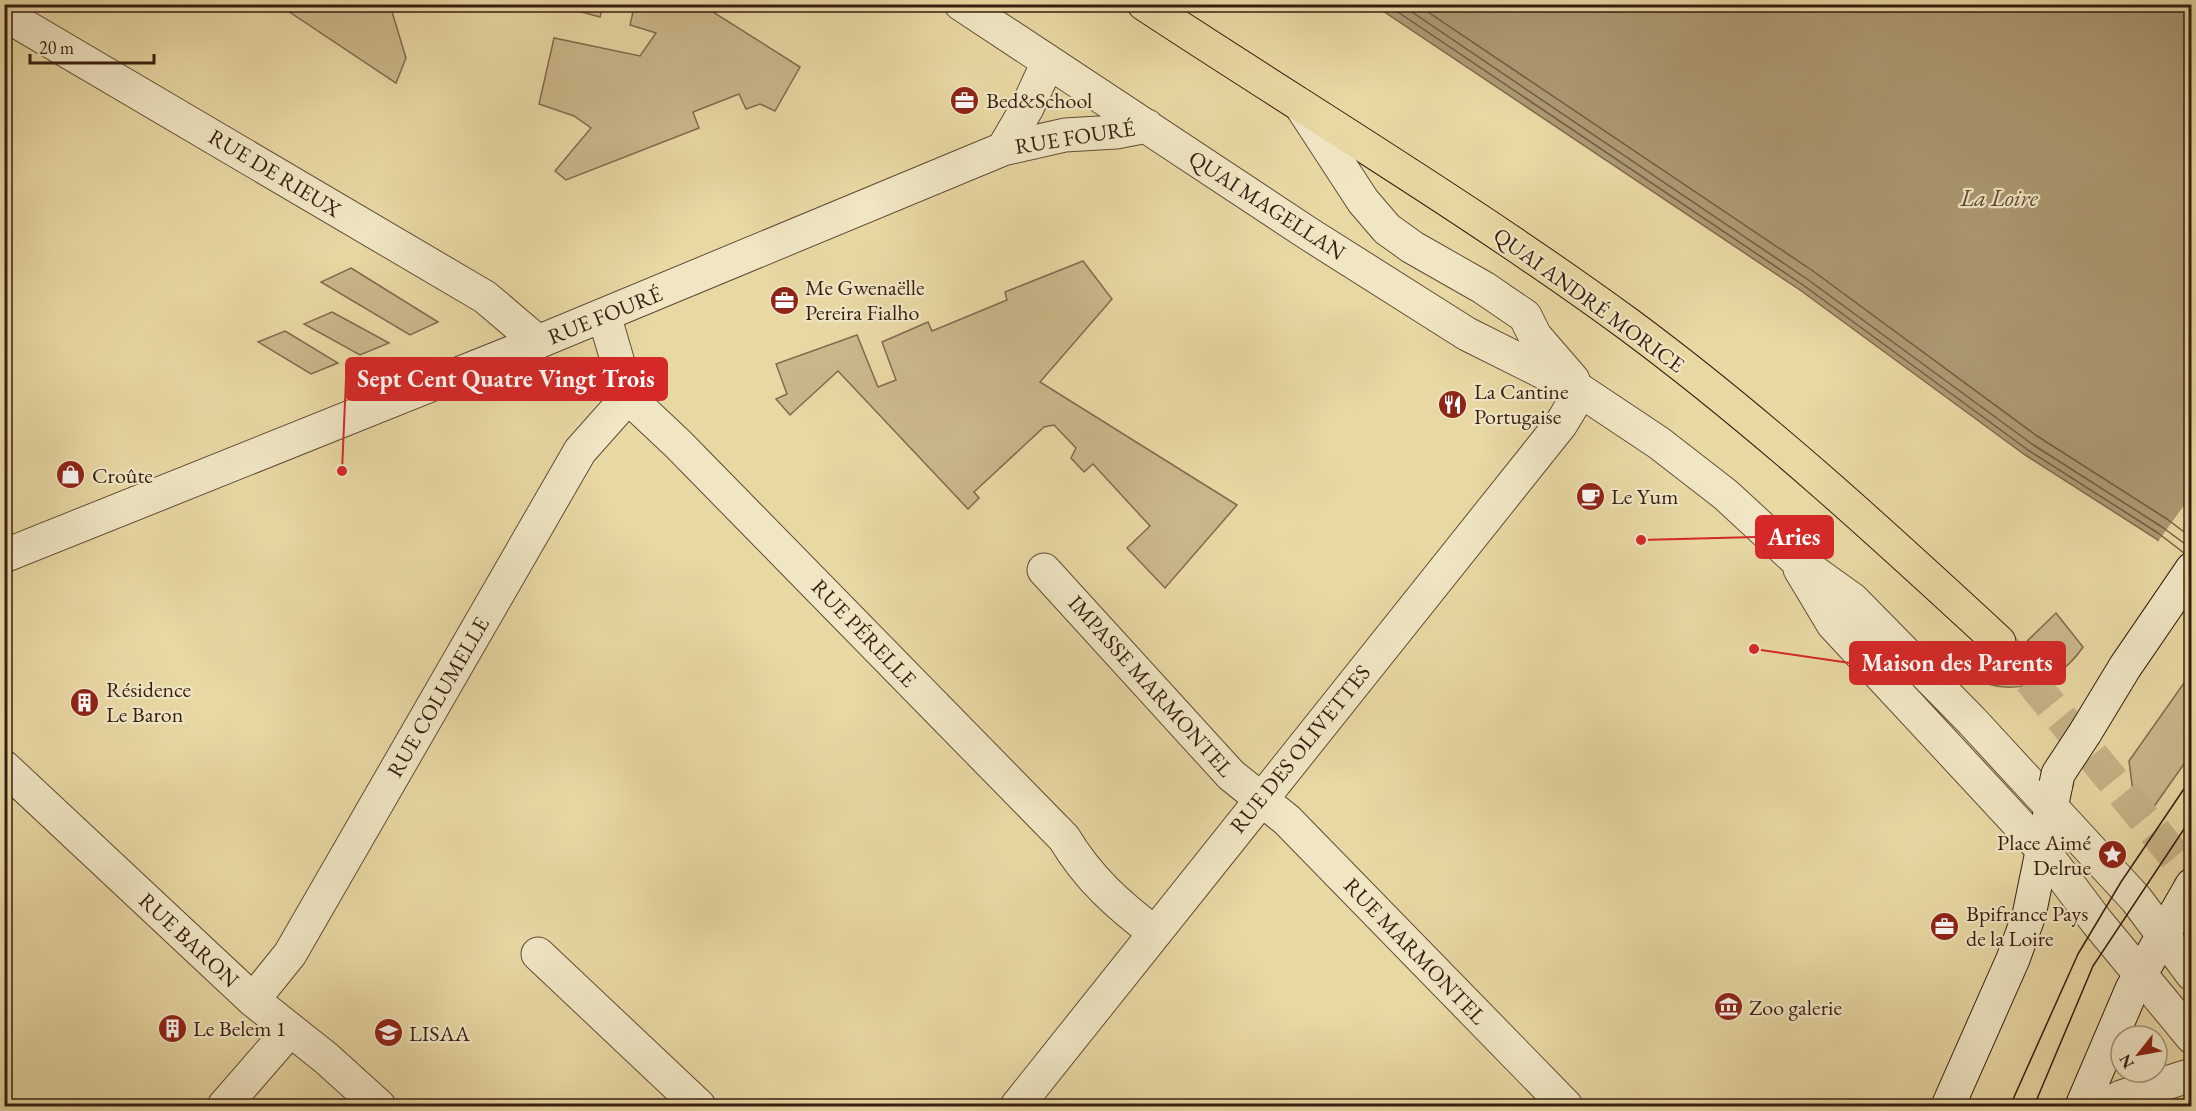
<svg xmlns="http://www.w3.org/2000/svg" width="2196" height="1111" viewBox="0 0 2196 1111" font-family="'EB Garamond',serif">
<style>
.green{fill:#cab88b;stroke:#806b4e;stroke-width:1.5}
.water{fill:#ac9972;stroke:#7d684b;stroke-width:1.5}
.pier{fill:#e8d8a4}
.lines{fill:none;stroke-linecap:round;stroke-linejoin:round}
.shore{stroke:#725c42;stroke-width:1.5}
.primary-tunnel{stroke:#c5b387;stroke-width:33;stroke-dasharray:33 16;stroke-linecap:butt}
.pedestrian-casing{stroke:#634c36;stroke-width:35}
.minor-casing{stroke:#634c36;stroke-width:35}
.secondary-casing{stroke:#371e11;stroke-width:35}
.primary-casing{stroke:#371e11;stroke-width:35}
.pedestrian{stroke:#f0e6c4;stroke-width:33}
.minor{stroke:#f0e6c4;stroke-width:33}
.secondary{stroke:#f0e6c4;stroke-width:33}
.primary{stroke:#e8d8a4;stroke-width:33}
.tram{stroke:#371e11;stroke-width:1.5}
.secondary-bridge-casing{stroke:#371e11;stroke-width:35;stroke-linecap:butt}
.secondary-bridge{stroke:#f0e6c4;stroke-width:33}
.labels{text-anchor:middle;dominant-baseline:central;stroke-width:4.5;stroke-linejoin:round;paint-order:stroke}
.poi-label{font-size:22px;fill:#371e11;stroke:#f0e6c4;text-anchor:start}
.street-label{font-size:22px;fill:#371e11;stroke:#f0e6c4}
.water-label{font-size:24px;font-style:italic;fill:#604933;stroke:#f0e6c4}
.leader{fill:none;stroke:#d62828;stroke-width:2}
.callout-dot{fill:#d62828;stroke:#f0e6c4;stroke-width:2}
.callout{fill:#d62828;stroke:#d62828;stroke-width:2}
.callout-label{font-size:24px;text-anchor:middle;font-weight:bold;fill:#fff}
</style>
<rect width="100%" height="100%" fill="#e8d8a4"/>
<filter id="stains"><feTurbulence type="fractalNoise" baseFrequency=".00333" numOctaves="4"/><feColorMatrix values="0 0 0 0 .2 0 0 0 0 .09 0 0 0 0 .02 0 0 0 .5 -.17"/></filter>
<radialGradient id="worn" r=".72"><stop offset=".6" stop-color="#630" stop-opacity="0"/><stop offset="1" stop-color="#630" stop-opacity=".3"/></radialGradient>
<path class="green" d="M279 5H390L406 58 396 83Z
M556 5H603L600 17Z
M630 5H702L800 67 775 111 760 104 746 109 739 94 693 112 699 128 566 180 555 171 591 128 574 116 539 104 554 38 640 56 656 33 630 25 633 12Z
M1083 261 1112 299 1040 382 1237 505 1165 588 1127 548 1150 526 1093 464 1084 472 1071 458 1076 448 1054 425 1044 427 974 492 979 498 968 509 838 371 790 415 776 399 787 394 776 364 857 335 878 387 896 380 882 342 928 322 932 331 1007 300 1005 292Z
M351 268 438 322 410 335 321 282Z
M332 312 389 343 360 355 304 324Z
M285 331 338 363 311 374 258 342Z
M2056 613 2083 647C2061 680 2023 695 1984 683Z
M2191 673V754L2148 815 2134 800 2129 761Z"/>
<path class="water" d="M1374 5H2191V566L2155 538 2025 455 1800 290Z"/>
<path class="pier" d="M2192 494V569L2157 543Z"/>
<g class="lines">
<path class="shore" d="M1386 4 1803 285 2028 450 2158 533 2184 553
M1400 4 1807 279 2032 444 2162 527 2192 549
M1416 4 1813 271 2037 436 2167 519 2192 538"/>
<path class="primary-tunnel" d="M1999 642 2192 877"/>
<defs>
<path id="pedestrian" d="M538 954 699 1106
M224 1106 290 1030"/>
<path id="minor" d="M961 4 1309 234 1467 334 1581 391 1659 443 1726 495 1793 557 1853 600 1972 721 2136 899 2192 974
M4 14 485 297 538 342
M1303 109 1363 201 1387 229 1412 247 1484 288 1525 316 1535 336 1573 380
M1003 149 1027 108 1048 62
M604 315 628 397 678 444 1064 838C1088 878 1118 905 1155 933
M4 556 538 342 1003 149 1065 135 1116 132 1147 126
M1800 569 1833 624 2042 849 2097 922 2192 1037
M1044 570 1231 775 1287 820 1566 1106
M4 767 253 1000 326 1058 379 1106
M253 1000 290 954 580 451 628 397
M1017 1106 1561 424 1581 391
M2105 1106 2121 1097 2192 1075"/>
<path id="secondary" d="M2085 733 2125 667 2192 569
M1948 1106 2013 959 2029 915 2056 784
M2082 1106 2132 989 2192 885"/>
<path id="primary" d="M1144 4C1305 110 1472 210 1628 324 1759 421 1879 531 1999 642"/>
</defs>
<use href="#pedestrian" class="pedestrian-casing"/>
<use href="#minor" class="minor-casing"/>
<use href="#secondary" class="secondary-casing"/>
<use href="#primary" class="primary-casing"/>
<use href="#pedestrian" class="pedestrian"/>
<use href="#minor" class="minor"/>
<use href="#secondary" class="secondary"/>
<use href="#primary" class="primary"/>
<path class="tram" d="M2010 1106 2078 954 2121 882 2192 777
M2034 1106 2093 966 2192 817"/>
<defs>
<path id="secondary-bridge" d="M2056 784 2058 774 2085 733"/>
</defs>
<use href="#secondary-bridge" class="secondary-bridge-casing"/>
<use href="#secondary-bridge" class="secondary-bridge"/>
</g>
<defs>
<symbol id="office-disc" viewBox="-11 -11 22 22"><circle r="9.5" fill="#8f2418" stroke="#f0e6c4"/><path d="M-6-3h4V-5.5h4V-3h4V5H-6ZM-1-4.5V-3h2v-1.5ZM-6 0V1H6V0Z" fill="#fff"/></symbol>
<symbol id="restaurant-disc" viewBox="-11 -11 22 22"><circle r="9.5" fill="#8f2418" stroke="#f0e6c4"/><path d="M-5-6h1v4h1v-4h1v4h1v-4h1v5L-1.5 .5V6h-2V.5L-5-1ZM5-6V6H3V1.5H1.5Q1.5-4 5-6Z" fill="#fff"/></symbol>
<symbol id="shop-disc" viewBox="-11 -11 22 22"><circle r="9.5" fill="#8f2418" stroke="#f0e6c4"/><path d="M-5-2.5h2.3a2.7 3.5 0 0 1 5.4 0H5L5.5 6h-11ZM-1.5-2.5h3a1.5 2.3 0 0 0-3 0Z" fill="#fff"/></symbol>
<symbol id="cafe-disc" viewBox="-11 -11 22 22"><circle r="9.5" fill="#8f2418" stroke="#f0e6c4"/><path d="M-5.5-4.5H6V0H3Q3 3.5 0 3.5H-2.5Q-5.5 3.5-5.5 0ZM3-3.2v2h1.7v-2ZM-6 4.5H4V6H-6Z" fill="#fff"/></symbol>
<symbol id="building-disc" viewBox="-11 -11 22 22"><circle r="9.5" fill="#8f2418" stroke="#f0e6c4"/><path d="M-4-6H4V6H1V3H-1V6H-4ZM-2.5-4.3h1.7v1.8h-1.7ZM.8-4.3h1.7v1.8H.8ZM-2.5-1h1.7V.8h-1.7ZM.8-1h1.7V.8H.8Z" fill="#fff"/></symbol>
<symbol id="sight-disc" viewBox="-11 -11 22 22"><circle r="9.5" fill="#8f2418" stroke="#f0e6c4"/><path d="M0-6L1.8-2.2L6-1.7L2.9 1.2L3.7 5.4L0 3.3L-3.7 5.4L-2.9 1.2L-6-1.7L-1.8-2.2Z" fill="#fff"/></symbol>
<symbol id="museum-disc" viewBox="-11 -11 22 22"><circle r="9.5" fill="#8f2418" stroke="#f0e6c4"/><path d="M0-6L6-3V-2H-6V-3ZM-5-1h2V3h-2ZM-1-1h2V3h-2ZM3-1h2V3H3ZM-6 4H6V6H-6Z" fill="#fff"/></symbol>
<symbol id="university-disc" viewBox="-11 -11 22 22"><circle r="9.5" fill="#8f2418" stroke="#f0e6c4"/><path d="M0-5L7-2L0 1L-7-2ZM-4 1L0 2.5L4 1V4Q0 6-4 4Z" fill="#fff"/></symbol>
</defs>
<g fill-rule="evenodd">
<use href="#office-disc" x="948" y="84" width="33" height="33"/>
<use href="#office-disc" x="768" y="284" width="33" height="33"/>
<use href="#restaurant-disc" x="1436" y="388" width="33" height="33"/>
<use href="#shop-disc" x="54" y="458" width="33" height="33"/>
<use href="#cafe-disc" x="1574" y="480" width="33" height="33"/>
<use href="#building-disc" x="68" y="686" width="33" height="33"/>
<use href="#sight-disc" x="2096" y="838" width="33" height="33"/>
<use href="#office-disc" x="1928" y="910" width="33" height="33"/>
<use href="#museum-disc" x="1712" y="990" width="33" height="33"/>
<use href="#building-disc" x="156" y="1012" width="33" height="33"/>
<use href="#university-disc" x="372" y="1016" width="33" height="33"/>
</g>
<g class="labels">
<g class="poi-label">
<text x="986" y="100">Bed&amp;School</text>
<text x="805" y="287">Me Gwenaëlle<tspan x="805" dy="25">Pereira Fialho</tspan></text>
<text x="1474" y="391">La Cantine<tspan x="1474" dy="25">Portugaise</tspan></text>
<text x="92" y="475">Croûte</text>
<text x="1611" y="496">Le Yum</text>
<text x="106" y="689">Résidence<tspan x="106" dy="25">Le Baron</tspan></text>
<text x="2091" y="842" text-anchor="end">Place Aimé<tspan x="2091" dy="25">Delrue</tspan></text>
<text x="1966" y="913">Bpifrance Pays<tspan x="1966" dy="25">de la Loire</tspan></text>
<text x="1749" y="1007">Zoo galerie</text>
<text x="193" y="1028">Le Belem 1</text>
<text x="409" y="1033">LISAA</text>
</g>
<g class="street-label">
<text transform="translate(1075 137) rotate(-9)">RUE FOURÉ</text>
<text transform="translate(275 173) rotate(31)">RUE DE RIEUX</text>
<text transform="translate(1267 205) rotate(33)">QUAI MAGELLAN</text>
<text transform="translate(1589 300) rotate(36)">QUAI ANDRÉ MORICE</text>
<text transform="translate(605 315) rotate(-22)">RUE FOURÉ</text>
<text transform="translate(864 633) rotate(46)">RUE PÉRELLE</text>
<text transform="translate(1151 686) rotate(48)">IMPASSE MARMONTEL</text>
<text transform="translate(438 697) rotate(-60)">RUE COLUMELLE</text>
<text transform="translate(1300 749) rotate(-51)">RUE DES OLIVETTES</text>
<text transform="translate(189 940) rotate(43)">RUE BARON</text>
<text transform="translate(1415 951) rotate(46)">RUE MARMONTEL</text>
</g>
<g class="water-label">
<text x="1999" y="197">La Loire</text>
</g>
</g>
<path class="leader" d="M342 471L346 379M1641 540L1756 537M1754 649L1850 663"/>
<g class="callout-dot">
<circle cx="342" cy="471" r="6"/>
<circle cx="1641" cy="540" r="6"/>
<circle cx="1754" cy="649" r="6"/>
</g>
<g class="callout">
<rect x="346" y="358" width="321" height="42" rx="6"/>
<rect x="1756" y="516" width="77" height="42" rx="6"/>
<rect x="1850" y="642" width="215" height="42" rx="6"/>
</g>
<g class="callout-label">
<text x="506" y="387">Sept Cent Quatre Vingt Trois</text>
<text x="1794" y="545">Aries</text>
<text x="1957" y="671">Maison des Parents</text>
</g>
<rect width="2196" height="1111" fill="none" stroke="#e8d8a4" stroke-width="24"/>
<rect x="6" y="6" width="2184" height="1099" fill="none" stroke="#371e11" stroke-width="3"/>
<rect x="12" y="12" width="2172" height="1087" fill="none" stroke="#371e11" stroke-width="1.5"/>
<g transform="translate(2139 1054) rotate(239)"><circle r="28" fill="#f0e6c4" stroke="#a6967c" stroke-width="1.5"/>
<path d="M0-4.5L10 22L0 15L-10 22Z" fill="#8f2418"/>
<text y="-9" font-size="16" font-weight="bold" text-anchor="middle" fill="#371e11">N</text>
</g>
<path d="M30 54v9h124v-9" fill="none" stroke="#371e11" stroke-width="3"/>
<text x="39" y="54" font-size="18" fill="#371e11" stroke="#f0e6c4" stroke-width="4.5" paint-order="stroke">20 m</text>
<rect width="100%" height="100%" filter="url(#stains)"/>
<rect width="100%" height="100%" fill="url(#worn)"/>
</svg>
